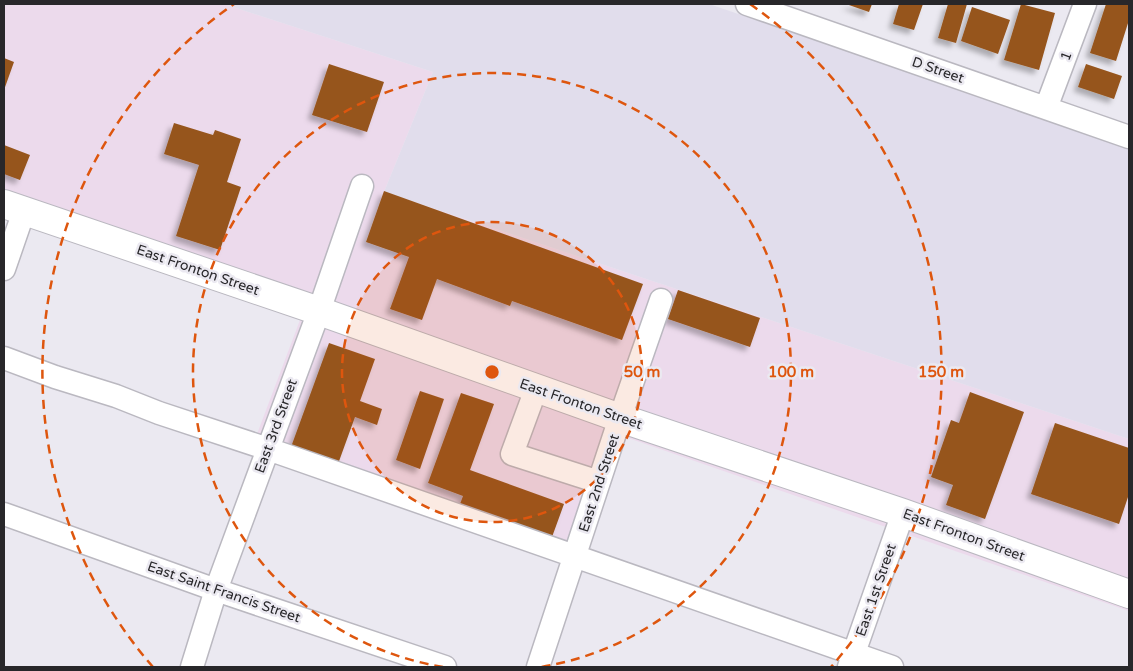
<svg xmlns="http://www.w3.org/2000/svg" width="1133" height="671" viewBox="0 0 1133 671" font-family="'Varela Round',sans-serif">
<style>
.industrial{fill:#ecdaec}
.built{fill:#e1ddec}
.building{fill:#96551d;filter:url(#shadow)}
.lines{fill:none;stroke-linecap:round;stroke-linejoin:round}
.minor-casing{stroke:#bab8c0;stroke-width:25}
.major-casing{stroke:#bab8c0;stroke-width:30}
.minor{stroke:#fff;stroke-width:22}
.major{stroke:#fff;stroke-width:28}
.ring{fill:none;stroke:#de560e;stroke-width:2.5;stroke-dasharray:9 6}
.labels{text-anchor:middle;dominant-baseline:central;stroke-width:5;stroke-linejoin:round;paint-order:stroke}
.street-label{font-size:14px;fill:#28272a;stroke:#ebe9f1}
.centre{fill:#de560e;stroke:#ebe9f1;stroke-width:2.5}
.ring-label{font-size:15px;text-anchor:middle;font-weight:bold;fill:#de560e;stroke:#ebe9f1;stroke-width:5;stroke-linejoin:round;paint-order:stroke}
</style>
<defs>
<filter id="shadow"><feDropShadow dx="-4.5" dy="4.5" stdDeviation="2.5" flood-color="#0004"/></filter>
</defs>
<rect width="100%" height="100%" fill="#ebe9f1"/>
<path class="industrial" d="M4 4H224L433 72 384 192 1129 439V611L605 430 563 552 254 442 300 320 4 218Z"/>
<path class="built" d="M224 4H709L1129 148V439L384 192 433 72Z"/>
<path class="building" d="M846 4H872L869 12Z
M899 4H923L914 30 893 24Z
M948 4H967L956 43 938 38Z
M1021 4 1055 13 1039 70 1004 60Z
M1106 4H1129V20L1116 61 1090 53Z
M972 7 1010 20 998 54 961 41Z
M4 58 14 62 4 90Z
M329 64 384 82 367 132 312 115Z
M1086 64 1122 76 1114 99 1078 87Z
M174 123 213 135 215 130 241 139 227 182 241 187 220 250 176 236 199 165 164 154Z
M4 145 30 155 20 180 4 174Z
M384 191 643 284 622 340 512 301 510 306 437 279 422 320 390 309 409 257 366 242Z
M678 290 760 318 750 347 668 319Z
M329 343 375 359 360 401 382 409 377 425 355 417 338 464 291 447Z
M420 391 444 399 420 469 396 460Z
M970 392 1024 412 985 519 946 505 953 485 931 477 951 420 959 423Z
M461 393 494 404 470 470 564 504 552 537 460 504 463 496 428 483Z
M1055 423 1129 448V494L1119 524 1031 494Z"/>
<g class="lines">
<defs>
<path id="minor" d="M747 4 1129 137
M1046 108 1085 4
M4 269 24 211
M4 358 55 377 116 396 159 413 268 449 892 667
M536 389 512 454 599 482
M4 514 216 590 445 667
M192 667 216 590 319 311 362 186
M538 667 620 418 661 300
M849 667 903 513"/>
<path id="major" d="M4 204 319 311 620 418 903 513 1129 594"/>
</defs>
<use href="#minor" class="minor-casing"/>
<use href="#major" class="major-casing"/>
<use href="#minor" class="minor"/>
<use href="#major" class="major"/>
</g>
<circle cx="492" cy="372" r="150" fill="#de560e" fill-opacity=".12"/>
<g class="ring">
<circle cx="492" cy="372" r="150"/>
<path d="M443 667A299 299 0 1 1 541 667"/>
<path d="M153 667A449 449 0 0 1 234 4M750 4A449 449 0 0 1 831 667"/>
</g>
<g class="labels">
<g class="street-label">
<text transform="translate(1066 56) rotate(-69)">1</text>
<text transform="translate(938 70) rotate(19)">D Street</text>
<text transform="translate(198 270) rotate(19)">East Fronton Street</text>
<text transform="translate(581 404) rotate(19)">East Fronton Street</text>
<text transform="translate(276 426) rotate(-70)">East 3rd Street</text>
<text transform="translate(599 483) rotate(-72)">East 2nd Street</text>
<text transform="translate(964 535) rotate(20)">East Fronton Street</text>
<text transform="translate(876 590) rotate(-71)">East 1st Street</text>
<text transform="translate(224 592) rotate(19)">East Saint Francis Street</text>
</g>
</g>
<circle cx="492" cy="372" r="8" class="centre"/>
<g class="ring-label">
<text x="642" y="377">50 m</text>
<text x="791" y="377">100 m</text>
<text x="941" y="377">150 m</text>
</g>
<rect width="1133" height="671" fill="none" stroke="#28272a" stroke-width="10"/>
</svg>
